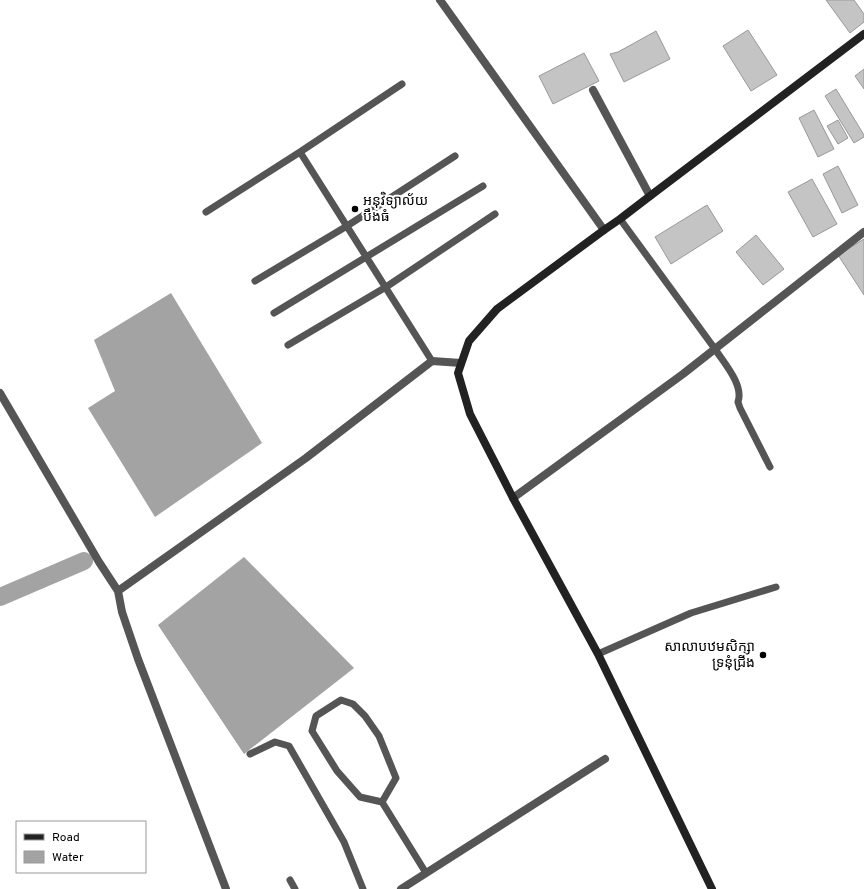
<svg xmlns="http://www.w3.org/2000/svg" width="864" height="889" viewBox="0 0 864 889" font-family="Overpass,'Noto Sans Khmer',sans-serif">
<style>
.water{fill:#a3a3a3}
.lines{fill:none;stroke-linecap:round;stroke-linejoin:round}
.canal{stroke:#a3a3a3;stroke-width:18}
.building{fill:#c4c4c4;stroke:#999}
.service{stroke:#555;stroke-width:7}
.minor{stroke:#555;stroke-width:8}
.secondary{stroke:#222;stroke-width:8}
.poi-dot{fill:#000;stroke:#fff;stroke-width:1.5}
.labels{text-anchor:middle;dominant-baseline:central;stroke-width:4;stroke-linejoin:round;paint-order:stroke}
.poi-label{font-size:14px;fill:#000;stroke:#fff;text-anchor:start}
</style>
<rect width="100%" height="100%" fill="#fff"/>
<path class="water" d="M171 293 262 443 155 517 88 408 115 391 94 340Z
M244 557 354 668 244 754 158 625Z"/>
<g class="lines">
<path class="canal" d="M0 597 84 561"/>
</g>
<path class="building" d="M826 0H854L864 14V22L850 33Z
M748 30 777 75 751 91 723 46Z
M656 31 670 59 624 82 610 54 618 52Z
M584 53 599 81 553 104 539 76Z
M864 69V89L855 76Z
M836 89 864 135V137L854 143 825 96Z
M814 110 834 149 818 157 799 118Z
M838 120 848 138 838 144 827 126Z
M838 166 858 205 842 213 823 174Z
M812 179 837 224 813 237 788 192Z
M707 205 723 231 671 264 655 237Z
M756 235 784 269 763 285 736 252Z
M864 239V295L838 255Z"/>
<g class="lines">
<path class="service" d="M300 152 432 361
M206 212 300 152 402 84
M620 219 715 349C724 363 744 385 738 402L740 408 770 467
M255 281 347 226 455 156
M274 313 483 186
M288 345 386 287 495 214
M598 654 691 613 776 587
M250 754 275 742 289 746 344 842 363 889
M382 802 396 778 379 736 365 716 353 704 341 700 316 716 312 731 337 771 360 797 382 802 426 873
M290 880 295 889"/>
<path class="minor" d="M440 0 604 230
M593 90 650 196
M0 393 99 562 118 591 306 458 432 361 461 363
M513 498 683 374 864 232
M118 591 122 612 138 659 226 889
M401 889 605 759"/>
<path class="secondary" d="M712 889 598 654 513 498 470 414 458 373 469 341 497 309 604 230 620 219 650 196 864 34"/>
</g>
<g class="poi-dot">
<circle cx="355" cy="209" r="4"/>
<circle cx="763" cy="655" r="4"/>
</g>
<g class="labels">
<g class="poi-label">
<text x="363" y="201">អនុវិទ្យាល័យ<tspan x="363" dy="16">បឹងធំ</tspan></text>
<text x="755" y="647" text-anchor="end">សាលាបឋមសិក្សា<tspan x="755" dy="16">ទ្រនុំជ្រីង</tspan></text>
</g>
</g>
<rect x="16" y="821" width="130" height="52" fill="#ffffff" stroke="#999999"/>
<rect x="24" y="834" width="20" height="6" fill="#222222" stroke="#999999"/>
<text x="52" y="841" font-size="12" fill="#000000">Road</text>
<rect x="24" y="851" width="20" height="12" fill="#a3a3a3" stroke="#999999"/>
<text x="52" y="861" font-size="12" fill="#000000">Water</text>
</svg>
